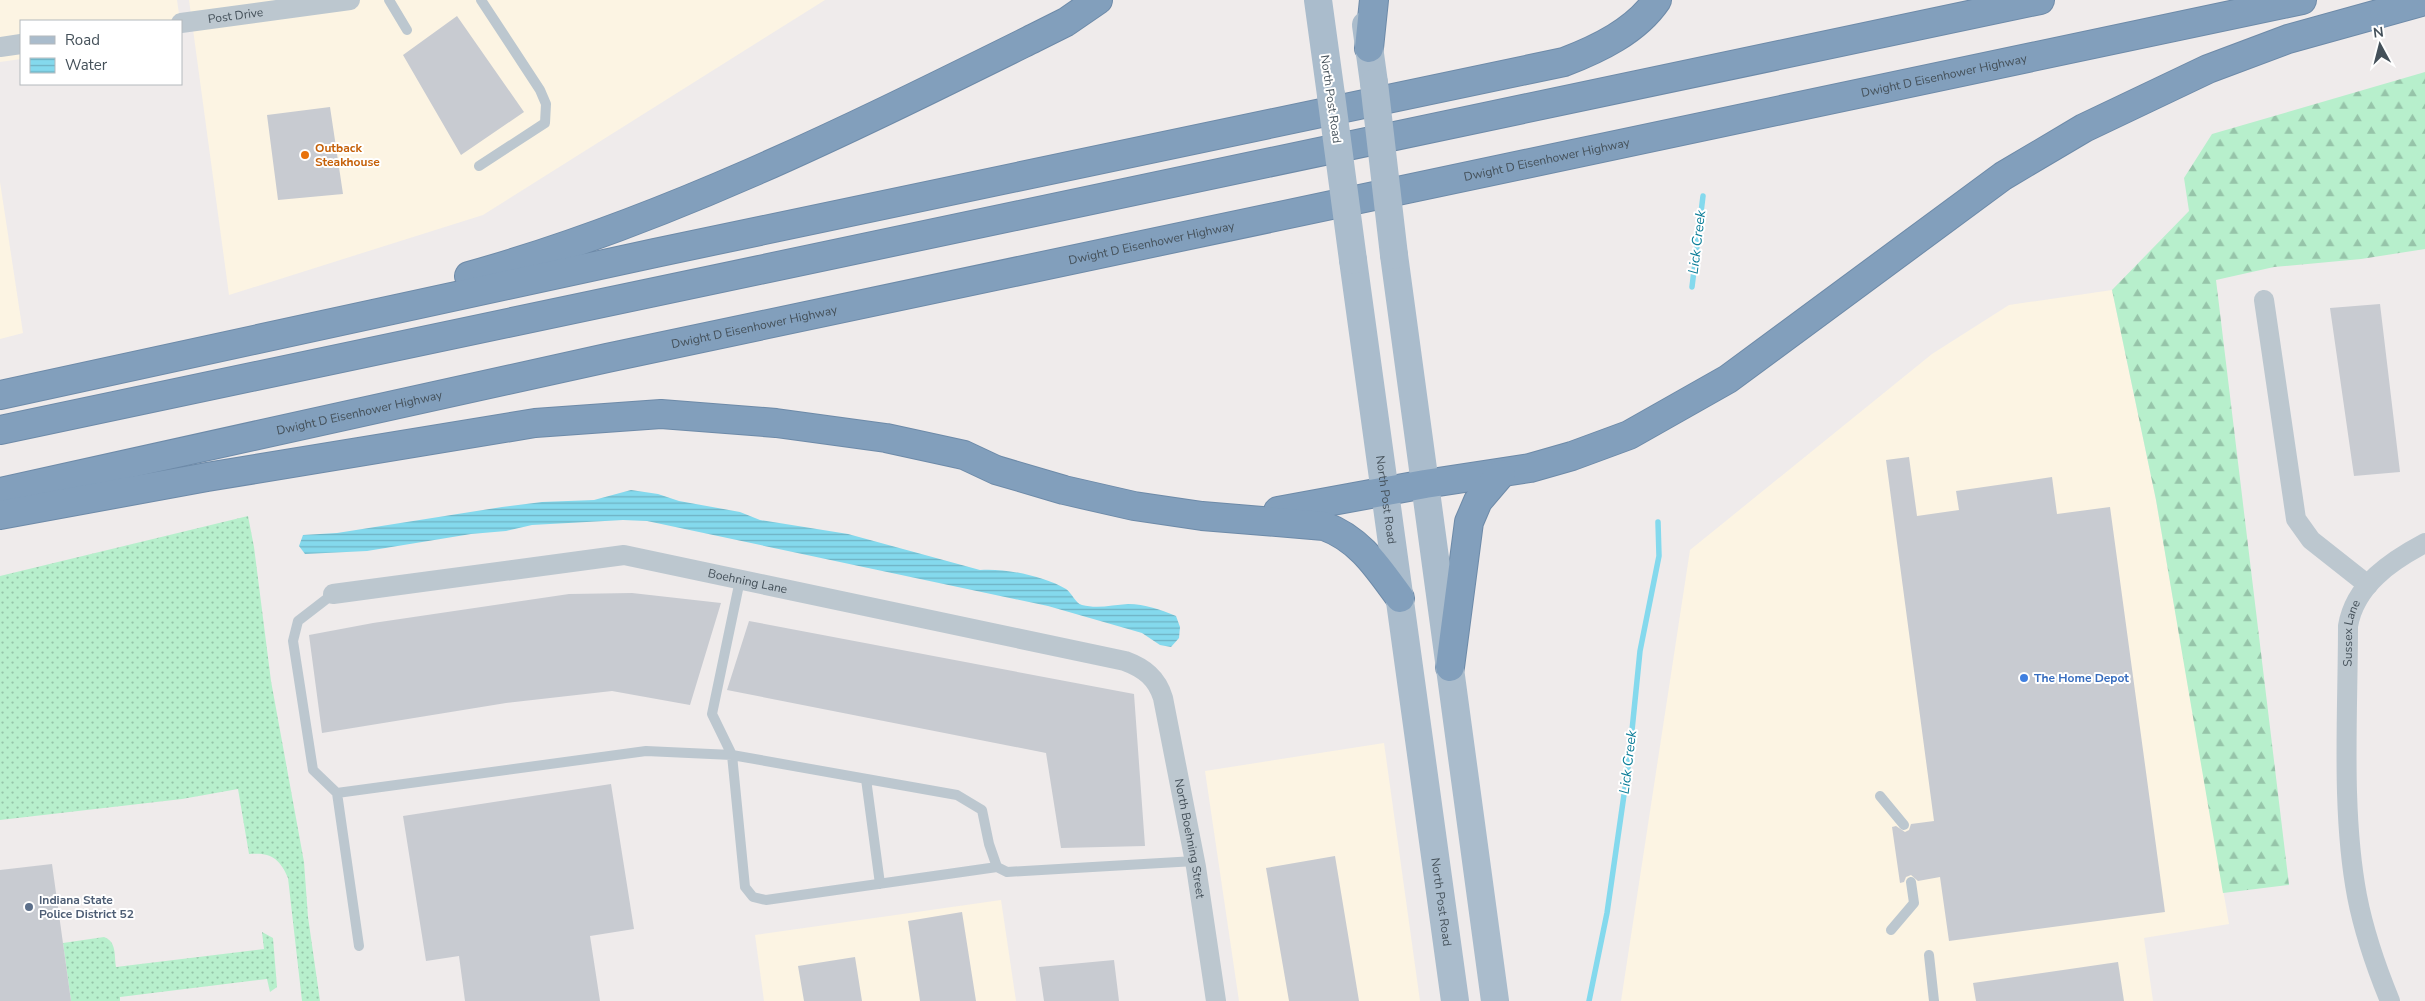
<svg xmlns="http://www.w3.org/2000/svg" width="2425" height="1001" viewBox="0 0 2425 1001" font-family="'Nunito Sans',sans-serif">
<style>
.commercial{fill:#fcf4e3}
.grass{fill:url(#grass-dots)}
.forest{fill:url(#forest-firs)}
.water{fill:url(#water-rules)}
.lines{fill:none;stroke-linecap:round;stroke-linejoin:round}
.stream{stroke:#84d9ed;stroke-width:5.5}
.building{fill:#c8cbd1}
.motorway-casing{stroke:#6d8aa8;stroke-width:30}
.service{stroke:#bcc7cf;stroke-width:10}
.minor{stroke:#bcc7cf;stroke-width:20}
.primary{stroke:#aabccc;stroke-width:28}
.motorway{stroke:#829fbc;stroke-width:28}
.primary-bridge{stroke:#aabccc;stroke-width:28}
.food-dot{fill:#e8710a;stroke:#fff;stroke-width:2}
.shop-dot{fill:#3f7fe0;stroke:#fff;stroke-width:2}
.service-dot{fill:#5c6f8a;stroke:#fff;stroke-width:2}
.labels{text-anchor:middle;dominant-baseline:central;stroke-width:4;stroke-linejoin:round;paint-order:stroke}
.street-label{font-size:12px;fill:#445059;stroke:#fff}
.food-label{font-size:12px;font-weight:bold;fill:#c56008;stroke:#fff;text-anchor:start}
.shop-label{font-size:12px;font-weight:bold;fill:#366cbe;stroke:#fff;text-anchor:start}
.service-label{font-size:12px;font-weight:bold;fill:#4e5e75;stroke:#fff;text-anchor:start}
.water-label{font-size:14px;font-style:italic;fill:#0b7d98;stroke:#fff}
</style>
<defs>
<pattern id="grass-dots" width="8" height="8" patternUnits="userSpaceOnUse" patternTransform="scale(1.25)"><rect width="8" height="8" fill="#b7efcc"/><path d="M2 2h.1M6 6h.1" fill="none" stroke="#96c4a9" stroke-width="1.8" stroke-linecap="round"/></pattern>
<pattern id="forest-firs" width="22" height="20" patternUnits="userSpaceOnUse" patternTransform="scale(1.25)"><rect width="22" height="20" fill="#b7efcc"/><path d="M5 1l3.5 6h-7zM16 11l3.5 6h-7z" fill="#96c4a9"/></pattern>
<pattern id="water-rules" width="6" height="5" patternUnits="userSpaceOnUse" patternTransform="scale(1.25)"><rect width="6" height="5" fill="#84d9ed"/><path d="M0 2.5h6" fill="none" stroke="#6eb2c3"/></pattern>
</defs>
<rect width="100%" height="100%" fill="#efebeb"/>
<path class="commercial" d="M0 0H177L180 21H21V59L0 62Z
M189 0H825L483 215 229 295Z
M0 182 23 333 0 339Z
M2112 290 2156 500 2229 924 2144 938 2153 1001H1621L1690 550 1932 354 2009 305Z
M1384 743 1420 1001H1239L1205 771Z
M1001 900 1016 1001H764L755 935Z"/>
<path class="grass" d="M248 516 254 547 271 681 304 862 308 917 320 1001H302L288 878C280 858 270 852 249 854L238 789 182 799 0 820V576Z
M262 932 273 938 277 987 270 992 267 979 120 997V1001H71L63 943 104 937C117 942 114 955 116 967L264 949Z"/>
<path class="forest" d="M2425 72V249L2361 259 2274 267 2216 280 2289 885 2223 893 2156 500 2112 290 2189 211 2184 178 2212 134Z"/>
<path class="water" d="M631 490 658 494 679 501 740 512 760 520 848 534 980 570C1005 568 1044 576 1066 589 1072 593 1075 603 1082 605 1097 609 1113 605 1128 604 1145 604 1161 610 1176 616L1180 627 1179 638 1171 647 1160 645 1142 633 1048 606 647 521 623 520 532 525 506 531 471 534 367 551 305 554 299 546 303 535 337 533 502 507 542 502 594 500Z"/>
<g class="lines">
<path class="stream" d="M1692 287 1703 196
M1589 1001 1607 913 1629 760 1640 651 1659 556 1658 522"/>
</g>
<path class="building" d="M457 16 524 112 461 155 403 55Z
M330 107 343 194 278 200 267 115Z
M2380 304 2400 472 2354 476 2330 308Z
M1909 457 1917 516 1959 510 1956 491 2052 477 2057 514 2110 507 2165 912 1949 941 1940 877 1918 881 1911 875 1906 877 1904 882 1900 883 1892 827 1896 826 1905 832 1909 830 1911 824 1934 821 1886 460Z
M632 593 721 603 690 705 612 691 506 703 322 733 309 635 373 623 569 594Z
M749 621 1134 694 1145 846 1061 848 1046 753 727 690Z
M611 784 634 929 590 936 600 1001H465L459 956 426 961 403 816Z
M1335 856 1359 1001H1289L1266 868Z
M52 864 71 1001H0V870Z
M962 912 976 1001H920L908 921Z
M855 957 862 1001H804L798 966Z
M1114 960 1119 1001H1044L1039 967Z
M2118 962 2124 1001H1976L1973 983Z"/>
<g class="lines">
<defs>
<g id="motorway">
<path d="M1369 48 1374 0"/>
<path d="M469 276C668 220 850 129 1034 38L1066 22 1098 0"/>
<path d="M0 395 655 253 1564 62C1598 49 1636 31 1657 0"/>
<path d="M0 430 2040 0"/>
<path id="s5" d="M0 492 607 358 2302 0"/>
<path d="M1278 511 1425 484 1530 468 1572 456 1629 435 1728 379 2003 176 2084 128 2208 69 2288 39 2425 1"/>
<path d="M0 515 207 477 535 423 661 414 776 423 886 438 964 455 996 470 1064 490 1134 506 1202 516 1324 526C1360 539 1378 568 1400 598"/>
<path d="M1450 667 1469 522 1478 501 1501 474"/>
</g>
</defs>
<use href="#motorway" class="motorway-casing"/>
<path class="service" d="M389 0 407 30
M479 166 545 123 546 104 540 90 481 0
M740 580 712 714 732 755 745 887 753 897 766 900 997 867
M333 594 298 621 293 641 313 770 337 793 646 751 732 755 957 795 982 810 989 844 997 867 1007 872 1195 861
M866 779 880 884
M337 793 359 946
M1880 796 1904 825
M1891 930 1914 903 1911 882
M1929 955 1934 1001"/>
<g class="minor">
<path id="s1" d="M181 23 350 0"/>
<path d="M0 47 21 44"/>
<path d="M2264 300 2296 519 2311 540 2368 585"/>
<path id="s2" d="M333 594 624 555 1125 661C1144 668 1157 678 1163 698L1196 867 1216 1001"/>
<path id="s3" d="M2390 1001C2376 967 2364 932 2357 896 2341 811 2348 713 2348 626 2355 585 2391 561 2425 543"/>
</g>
<g class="primary">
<path d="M1318 0 1331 95"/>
<path d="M1366 25 1374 83"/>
<path d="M1394 255 1495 1001"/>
<path id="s4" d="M1353 260 1455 1001"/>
</g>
<use href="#motorway" class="motorway"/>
<path class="primary-bridge" d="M1374 83 1394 255
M1331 95 1353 260"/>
</g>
<circle class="food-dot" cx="305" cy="155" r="5"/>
<circle class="shop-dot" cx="2024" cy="678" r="5"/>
<circle class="service-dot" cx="29" cy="907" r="5"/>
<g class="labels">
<g class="street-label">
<text stroke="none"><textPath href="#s1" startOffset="55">Post Drive</textPath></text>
<text stroke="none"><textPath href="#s5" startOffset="1988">Dwight D Eisenhower Highway</textPath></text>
<text transform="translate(1331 99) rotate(82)">North Post Road</text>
<text stroke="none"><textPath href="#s5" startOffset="1582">Dwight D Eisenhower Highway</textPath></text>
<text stroke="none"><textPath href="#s5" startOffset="1178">Dwight D Eisenhower Highway</textPath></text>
<text stroke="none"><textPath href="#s5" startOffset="772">Dwight D Eisenhower Highway</textPath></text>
<text stroke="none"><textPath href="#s5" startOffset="368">Dwight D Eisenhower Highway</textPath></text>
<text stroke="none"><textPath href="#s4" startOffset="242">North Post Road</textPath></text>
<text stroke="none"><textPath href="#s2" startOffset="420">Boehning Lane</textPath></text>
<text stroke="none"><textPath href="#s3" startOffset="374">Sussex Lane</textPath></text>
<text stroke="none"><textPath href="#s2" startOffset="1004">North Boehning Street</textPath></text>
<text stroke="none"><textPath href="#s4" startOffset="648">North Post Road</textPath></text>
</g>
<g class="food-label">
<text x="315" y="148">Outback<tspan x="315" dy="14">Steakhouse</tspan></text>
</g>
<g class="shop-label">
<text x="2034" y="678">The Home Depot</text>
</g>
<g class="service-label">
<text x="39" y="900">Indiana State<tspan x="39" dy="14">Police District 52</tspan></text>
</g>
<g class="water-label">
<text transform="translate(1697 242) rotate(-83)">Lick Creek</text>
<text transform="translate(1628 762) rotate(-83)">Lick Creek</text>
</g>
</g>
<rect x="20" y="20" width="162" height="65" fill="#ffffff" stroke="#b4b9bd"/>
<rect x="30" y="36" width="25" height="8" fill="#aabccc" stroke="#b4b9bd"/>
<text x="65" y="45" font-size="15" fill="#445059">Road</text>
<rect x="30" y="58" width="25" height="15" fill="url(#water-rules)" stroke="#b4b9bd"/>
<text x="65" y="70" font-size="15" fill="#445059">Water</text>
<g transform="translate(2380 45) rotate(353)" stroke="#ffffff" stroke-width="4" paint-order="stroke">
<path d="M0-4L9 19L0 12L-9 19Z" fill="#445059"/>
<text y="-8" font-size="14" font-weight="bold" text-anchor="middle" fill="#445059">N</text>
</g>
</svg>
